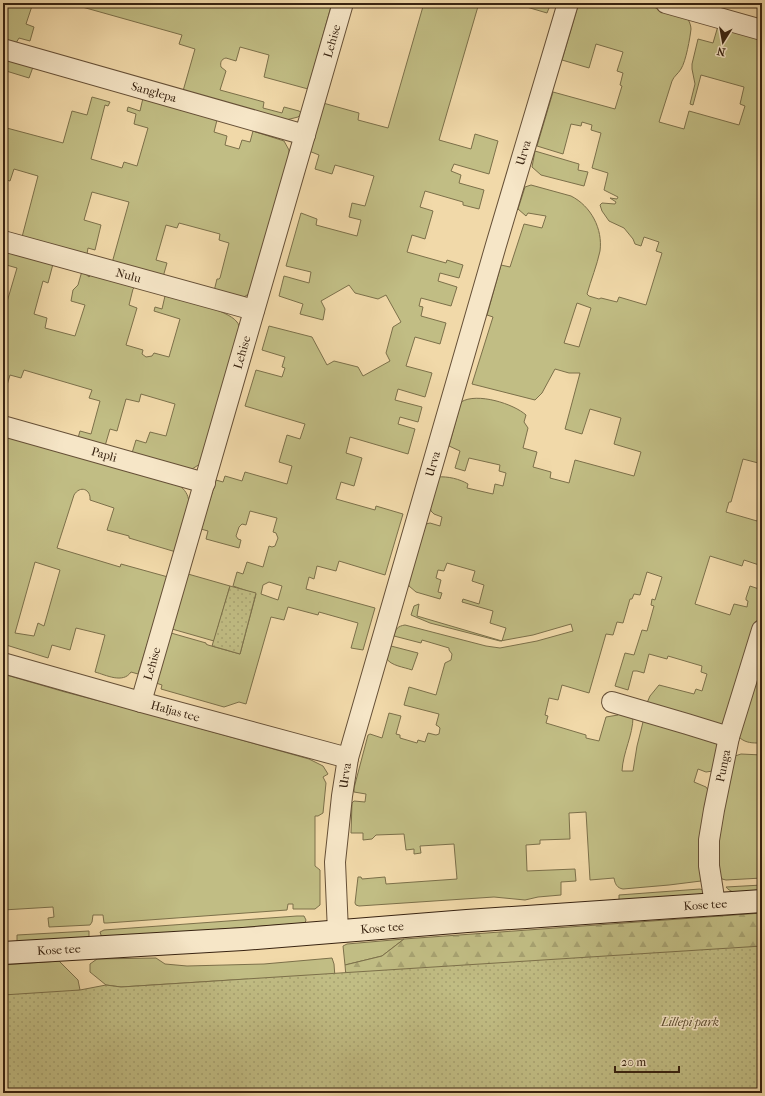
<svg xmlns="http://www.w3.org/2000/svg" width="765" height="1096" viewBox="0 0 765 1096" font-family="'IM FELL French Canon',serif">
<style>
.green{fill:#c1bd84;stroke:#7c704a;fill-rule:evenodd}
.forest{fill:url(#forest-firs);stroke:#7c704a}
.park{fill:url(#park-dots);stroke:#7c704a}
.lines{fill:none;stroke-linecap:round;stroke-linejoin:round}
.street-casing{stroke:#665037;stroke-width:22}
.secondary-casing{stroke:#382311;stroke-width:24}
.street{stroke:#f6e6c7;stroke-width:20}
.secondary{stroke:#f6e6c7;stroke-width:22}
.labels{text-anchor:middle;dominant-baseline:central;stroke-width:3;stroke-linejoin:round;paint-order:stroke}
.street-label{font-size:12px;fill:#382311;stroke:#f6e6c7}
.park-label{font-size:12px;font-style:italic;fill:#5a4a2e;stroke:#f6e6c7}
</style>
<defs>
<pattern id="forest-firs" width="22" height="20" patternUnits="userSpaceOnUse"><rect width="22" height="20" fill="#c1bd84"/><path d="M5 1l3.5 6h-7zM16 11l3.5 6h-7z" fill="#a7a271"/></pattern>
<pattern id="park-dots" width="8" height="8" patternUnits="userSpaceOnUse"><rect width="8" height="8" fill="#c1bd84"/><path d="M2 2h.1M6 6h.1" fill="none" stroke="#a7a271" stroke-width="1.8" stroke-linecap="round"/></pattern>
</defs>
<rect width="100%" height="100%" fill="#f1d9a9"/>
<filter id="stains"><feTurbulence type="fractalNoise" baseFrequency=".005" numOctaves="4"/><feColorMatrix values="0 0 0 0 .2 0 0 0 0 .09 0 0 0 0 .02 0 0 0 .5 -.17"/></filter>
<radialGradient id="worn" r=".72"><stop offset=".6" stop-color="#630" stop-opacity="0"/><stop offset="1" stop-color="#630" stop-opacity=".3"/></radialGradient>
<path class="green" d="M3 3H33L26 24 34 27 30 41 19 38 16 43 3 40Z
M68 3H275L288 7 290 3H332L308 89 264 77 269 55 240 47 236 61 226 58C221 59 220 63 221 67L226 71 220 90 264 102 263 108 282 113 284 107 299 111 302 113 298 117 286 120 183 91 195 49 179 44 182 35Z
M424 3H479L439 140 471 149 475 134 498 141 489 174 454 164 451 171 461 175 459 183 484 190 479 209 463 205V202L425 191 420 207 433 211 425 239 412 235 407 252 446 263 447 260 463 265 459 278 440 273 438 281 457 287 451 306 421 298 419 306 423 307 421 316 446 323 440 344 415 337 406 366 432 373 425 397 398 389 395 400 422 407 418 422 400 417 398 424 415 429 408 454 350 437 346 453 362 458 354 486 341 482 336 499 375 510 376 506 403 514 385 575 339 561 336 571 317 566 314 579 309 577 306 589 375 608 363 650 351 648 358 623 319 612 318 615 288 607 284 620 271 617 246 704 239 702 224 707 161 689 162 685 156 683 171 633 206 643V644L208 645 240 654 256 594 233 586 237 572 243 574 247 562 263 567 269 546 272 547 275 546 278 538 276 533 273 532 277 518 250 511 246 525 242 524 239 527 236 536 238 539 241 540 239 548 206 539 208 531 201 529 216 480 223 482 225 476 242 481 245 472 287 484 292 466 279 462 287 435 300 439 305 424 245 406 256 370 282 377 285 368 282 367 285 357 262 350 269 326 312 337 327 365 334 361 358 367 363 376 390 361 386 353 393 327 401 322 386 295 378 299 355 293 349 285 321 301 325 309 323 320 300 314 303 304 279 296 284 276 309 283 311 272 286 266 301 213 317 219 316 225 357 236 361 220 349 217 352 203 365 206 374 176 335 165 332 174 315 169 319 155 309 151 323 103 359 113 358 120 388 128ZM269 582 282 586 278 600 261 594 263 585Z
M513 3H551L547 13Z
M579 3H639L687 17C689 21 691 25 691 29 690 38 686 61 681 69 678 74 674 76 672 81L659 122 684 129 689 111 739 125 745 106 740 104 744 87 701 75 693 105 690 104 695 84 692 69V64L698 39 713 43 718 26 762 38V319L760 325H762V464L743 459 731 502H729L726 512 757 521 762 503V556L759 565 744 560 742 566 710 556 695 604 730 615 734 604 747 607 748 601 746 600V598L750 586 762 590V609L754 640 726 727 646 705 650 696 659 685 694 694 696 689 702 691 707 674 701 672 702 666 668 656 667 659 649 654 644 673 637 671H633L628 690 615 686 625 653 634 655 642 630 647 631 654 606 651 605 652 599 655 600 662 577 647 572 640 595 634 594 632 599H630L623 623 617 622 613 635 606 634 589 693 562 685 558 700 549 698 545 715 548 716 546 723 586 735V738L599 741 606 717 618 715 619 711 633 717C633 735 623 752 622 771H633L637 746 644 718 717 744 720 749 713 771 706 772 698 769 694 782 706 787 708 790 701 881 669 885 623 889C617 888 615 884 614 878L590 880 586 812 569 813 570 839 540 840V844L526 845 527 871 575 869 576 881 561 882V895L538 897 525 900 494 897 359 906 356 905 355 903 358 877H361L362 879 385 877 386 884 457 879 454 844 420 846 421 853 414 854V849L406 850 404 834 376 835 372 839 363 840V833H351L352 803 354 801 365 802 366 794 354 792V788L368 735 370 734 382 738 389 713 401 716 396 734 400 735V738L417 743 418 740 425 742 428 733 436 735 439 734 440 728 438 726 436 725 439 714 404 705 409 687 436 695 445 663 451 660 452 654 449 650V648L422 640 421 643 394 636C395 629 398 626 405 625L486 646 500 648 537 641 573 631 571 624 533 635 500 641 430 623 411 615 414 606 419 604 417 616 502 641 506 628 490 623 493 611 462 602 463 599 479 604 484 585 472 581 475 571 447 563 444 571 438 570 436 578 441 580 438 592 442 593 440 599 416 592 409 586 408 582 426 524 430 523 440 526 442 517 434 514 431 511 430 506 438 477C447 476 460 479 468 484L467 488 493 494 495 484 503 486 506 473 499 471 500 465 469 458 465 471 455 468 460 451 449 446 461 402C477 392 514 404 526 415L524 422 528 428 523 448 537 452 533 467 551 472 550 478 569 483 575 460 634 476 641 452 614 444 621 418 590 409 582 434 565 429 580 373H569L555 369 542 393 535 400 472 384 493 317 487 315 501 265 510 267 524 224 542 228 546 216 528 213 526 216 518 209 525 187 531 185 571 196C591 206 603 229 600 251 597 265 591 280 587 294L589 296 599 299 601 298 617 302 619 297 646 305 662 253 656 251 659 242 644 237 641 246 635 244 633 239 624 228 609 221 602 211 600 205 602 203 615 204 616 202 610 198 617 199 618 197 604 190 608 173 592 168 601 133 591 130 592 125 582 122 581 126 571 124 563 154 537 146 553 92 615 109 622 86 620 85 623 73 617 71 623 52 596 44 589 68 562 60 576 12ZM577 303 591 308 579 347 564 343Z
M3 58 33 67 29 78 3 70Z
M92 97 110 102 108 106 105 105 91 159 122 168 124 162 137 166 148 128 134 124 136 114 127 111 128 107 140 111 143 98 217 120 214 132 227 136 225 145 239 149 242 140 250 142 253 131 284 141 289 150V156L250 293 244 297 214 291 217 279H219L220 278 229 243 219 240 220 234 179 223 177 228 166 225 156 260 167 263 163 277 112 263 129 202 92 192 84 220 101 225 95 250 88 248 87 254 22 237 38 176 14 169 10 181 3 179V127L63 143 72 111 87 115Z
M535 151 579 164 578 170 588 172 584 186 541 175 532 167Z
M3 249 53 264 48 283 43 281 34 314 47 318 45 328 75 336 85 305 71 301 73 290 78 285 82 271 89 277 91 275 135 287 133 289 129 305 137 308 126 345 143 350 142 354 146 357 152 356 154 353 169 357 180 319 154 311 155 307 162 309 165 296C182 300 227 309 237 322 239 324 239 327 239 331L200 464 192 469 132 453 136 440 146 443 150 432 166 436 175 404 141 394 139 402 126 399 117 431 110 429 105 446 78 438 80 431 91 434 100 401 89 398 92 390 24 370 21 378 10 375 3 399V312H4L17 268 3 264Z
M3 434 179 485C185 490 188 494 189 502L176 552 129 538V536L107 530 114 508 90 500C91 489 80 485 74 495L57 548 120 567 121 564 168 577 138 674 131 672C123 684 106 675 95 672L105 635 76 628 70 650 52 645 48 658 3 644ZM35 562 60 570 44 626 38 623 34 636 15 633Z
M188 574 230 586 214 641 172 629Z
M391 646 418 653 412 670C404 667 391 666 386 658L389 647Z
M762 654V739L757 743C750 743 744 742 739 737Z
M3 674 65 692 149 714 309 759 323 766 328 774 323 777 326 783 323 813 318 816H315V866L320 870V905L315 909H293V904H288L287 910 107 923H104L103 915H93L92 922 90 925 49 927 48 918 54 917 53 907 3 910Z
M741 754 762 755V878L726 880 722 879 720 876 716 858 732 757Z
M762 885V891C751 892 734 897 726 887Z
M700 889 703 890 704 894 619 900V895Z
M297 916H304L306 920 305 923 102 938 100 932 104 930Z
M89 931V938L17 944V935Z
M404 939 382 956 345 965 343 946 347 944Z
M156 958 165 964 187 966 264 964 332 958 334 964 341 1059 248 979 121 987 106 985 90 972V964L97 959Z
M59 961 78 980 80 990 3 1009V965Z"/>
<path class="forest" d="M762 913V1093H423L348 1001 345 965 382 956 404 939Z"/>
<path class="park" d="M230 586 256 593 240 654 212 646Z
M762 946V1093H3V995L80 990 106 985 121 987Z"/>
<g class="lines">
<defs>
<g id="street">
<path d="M666 3 762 30"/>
<path id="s1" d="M3 49 305 135"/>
<path id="s2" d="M3 241 254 310"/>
<path id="s3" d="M3 426 205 483"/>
<path id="s4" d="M3 663 141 702 348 758"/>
<path id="s5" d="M141 702 343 3"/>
<path d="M612 702 687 724 729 737"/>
<path id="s6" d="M715 904 709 866V840L714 810 729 737 762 630"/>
<path id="s7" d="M338 932 335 862 342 796 348 758 496 245 568 3"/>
</g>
<g id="secondary">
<path id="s8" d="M3 953 243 939 467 921 762 901"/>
</g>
</defs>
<use href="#street" class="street-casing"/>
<use href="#secondary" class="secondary-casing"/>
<use href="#street" class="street"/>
<use href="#secondary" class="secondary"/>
</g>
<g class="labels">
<g class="street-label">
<text stroke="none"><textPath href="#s5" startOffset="688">Lehise</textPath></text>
<text stroke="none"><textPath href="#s1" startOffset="157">Sanglepa</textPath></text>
<text stroke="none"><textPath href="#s7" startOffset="805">Urva</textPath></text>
<text stroke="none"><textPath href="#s2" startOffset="130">Nulu</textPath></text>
<text stroke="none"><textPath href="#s5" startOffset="364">Lehise</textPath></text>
<text stroke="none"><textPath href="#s3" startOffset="105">Papli</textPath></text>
<text stroke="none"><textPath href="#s7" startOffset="481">Urva</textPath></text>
<text stroke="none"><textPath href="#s5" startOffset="40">Lehise</textPath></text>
<text stroke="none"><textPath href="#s4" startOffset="179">Haljas tee</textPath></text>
<text stroke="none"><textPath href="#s6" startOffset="140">Punga</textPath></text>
<text stroke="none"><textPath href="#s7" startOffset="157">Urva</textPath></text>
<text stroke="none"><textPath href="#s8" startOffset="704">Kose tee</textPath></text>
<text stroke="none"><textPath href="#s8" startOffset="380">Kose tee</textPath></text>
<text stroke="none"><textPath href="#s8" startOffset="56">Kose tee</textPath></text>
</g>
<g class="park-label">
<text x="690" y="1022">Lillepi park</text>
</g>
</g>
<rect width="765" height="1096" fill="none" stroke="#f1d9a9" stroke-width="16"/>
<rect x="4" y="4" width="757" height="1088" fill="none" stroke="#382311" stroke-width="2"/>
<rect x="8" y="8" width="749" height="1080" fill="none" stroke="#382311"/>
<g transform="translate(723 42) rotate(191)" stroke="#f6e6c7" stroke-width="3" paint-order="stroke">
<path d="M0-3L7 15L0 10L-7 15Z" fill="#382311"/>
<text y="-6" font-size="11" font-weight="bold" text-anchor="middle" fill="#382311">N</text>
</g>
<path d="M615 1066v6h64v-6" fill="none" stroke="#382311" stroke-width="2"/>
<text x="621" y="1066" font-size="12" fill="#382311" stroke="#f6e6c7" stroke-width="3" paint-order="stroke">20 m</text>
<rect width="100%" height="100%" filter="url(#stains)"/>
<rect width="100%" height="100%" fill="url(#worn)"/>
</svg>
